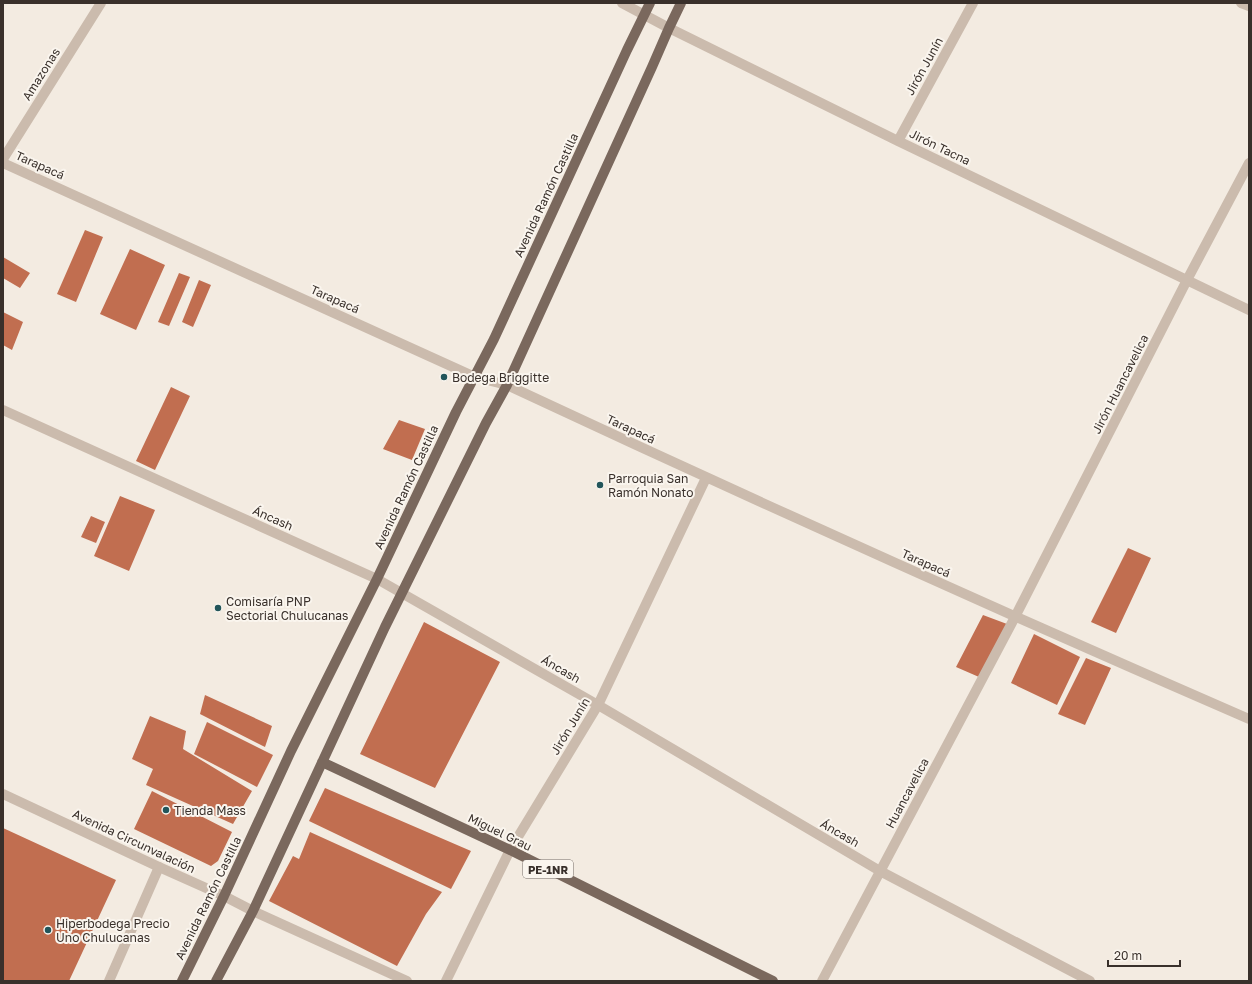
<svg xmlns="http://www.w3.org/2000/svg" width="1252" height="984" viewBox="0 0 1252 984" font-family="'Golos Text',sans-serif">
<style>
.building{fill:#c16e50}
.lines{fill:none;stroke-linecap:round;stroke-linejoin:round}
.lane{stroke:#cbbbad;stroke-width:10}
.street{stroke:#cbbbad;stroke-width:10}
.primary{stroke:#7a685d;stroke-width:10}
.poi-dot{fill:#22555a;stroke:#faf5ee;stroke-width:1.5}
.labels{text-anchor:middle;dominant-baseline:central;stroke-width:4;stroke-linejoin:round;paint-order:stroke}
.shield{fill:#faf5ee;stroke:#736b66;stroke-width:1}
.shield-label{font-size:11px;font-weight:bold;fill:#39302b}
.street-label{font-size:12px;fill:#39302b;stroke:#faf5ee}
.poi-label{font-size:12px;fill:#39302b;stroke:#faf5ee;text-anchor:start}
</style>
<rect width="100%" height="100%" fill="#f3ebe1"/>
<path class="building" d="M85 230 103 237 76 302 57 294Z
M130 249 165 265 136 330 100 314Z
M3 257 30 273 20 288 3 278Z
M179 273 190 277 169 326 158 322Z
M199 280 211 285 193 327 182 322Z
M3 312 23 322 12 350 3 345Z
M171 387 190 396 155 470 136 461Z
M399 420 425 429 412 460 383 449Z
M120 496 155 510 129 571 94 556Z
M91 516 105 522 96 543 81 537Z
M1128 548 1151 558 1116 633 1091 622Z
M983 615 1007 624 979 677 956 667Z
M424 622 500 662 435 788 360 754Z
M1034 634 1080 657 1057 705 1011 683Z
M1086 658 1111 668 1085 725 1058 714Z
M205 695 272 726 265 747 200 714Z
M150 716 186 731 183 749 252 791 233 824 146 785 153 769 132 759Z
M207 722 273 755 257 787 194 754Z
M325 788 471 851 451 889 309 821Z
M152 791 232 832 218 861 211 866 134 829Z
M3 828 116 880 69 981H3Z
M310 832 442 892 426 914 397 966 269 901 293 856 299 859Z"/>
<g class="lines">
<path class="lane" d="M109 981 159 867"/>
<path class="street" d="M622 3 669 28 898 141 1249 310
M1241 3 1249 6
M898 141 973 3
M3 159 101 3
M3 163 475 377 507 385C753 500 1000 611 1249 719
M3 410 377 579 598 705 880 871 1090 981
M3 794 159 867 224 896 253 911 407 981
M446 981 510 850 598 705 706 478
M822 981 1015 617 1187 280 1249 163"/>
<path class="primary" d="M322 762 510 850 773 981
M182 981 224 896 291 751 377 579 456 412 494 339 627 50 650 3
M216 981 253 911 385 627 486 423 507 385 652 67 669 28 681 3"/>
</g>
<g class="poi-dot">
<circle cx="444" cy="377" r="4"/>
<circle cx="600" cy="485" r="4"/>
<circle cx="218" cy="608" r="4"/>
<circle cx="166" cy="810" r="4"/>
<circle cx="48" cy="930" r="4"/>
</g>
<g class="labels">
<rect class="shield" x="523" y="860" width="50" height="18" rx="3"/>
<g class="shield-label">
<text x="548" y="869">PE-1NR</text>
</g>
<g class="street-label">
<text transform="translate(924 66) rotate(-61)">Jirón Junín</text>
<text transform="translate(41 74) rotate(-58)">Amazonas</text>
<text transform="translate(940 147) rotate(26)">Jirón Tacna</text>
<text transform="translate(40 165) rotate(24)">Tarapacá</text>
<text transform="translate(546 195) rotate(-65)">Avenida Ramón Castilla</text>
<text transform="translate(335 299) rotate(24)">Tarapacá</text>
<text transform="translate(1120 384) rotate(-63)">Jirón Huancavelica</text>
<text transform="translate(631 429) rotate(25)">Tarapacá</text>
<text transform="translate(406 487) rotate(-65)">Avenida Ramón Castilla</text>
<text transform="translate(273 518) rotate(24)">Áncash</text>
<text transform="translate(926 563) rotate(24)">Tarapacá</text>
<text transform="translate(561 669) rotate(30)">Áncash</text>
<text transform="translate(570 726) rotate(-59)">Jirón Junín</text>
<text transform="translate(907 793) rotate(-62)">Huancavelica</text>
<text transform="translate(500 832) rotate(26)">Miguel Grau</text>
<text transform="translate(840 833) rotate(30)">Áncash</text>
<text transform="translate(134 841) rotate(25)">Avenida Circunvalación</text>
<text transform="translate(208 898) rotate(-64)">Avenida Ramón Castilla</text>
</g>
<g class="poi-label">
<text x="452" y="377">Bodega Briggitte</text>
<text x="608" y="478">Parroquia San<tspan x="608" dy="14">Ramón Nonato</tspan></text>
<text x="226" y="601">Comisaría PNP<tspan x="226" dy="14">Sectorial Chulucanas</tspan></text>
<text x="174" y="810">Tienda Mass</text>
<text x="56" y="923">Hiperbodega Precio<tspan x="56" dy="14">Uno Chulucanas</tspan></text>
</g>
</g>
<rect width="1252" height="984" fill="none" stroke="#39302b" stroke-width="8"/>
<path d="M1108 960v6h72v-6" fill="none" stroke="#39302b" stroke-width="2"/>
<text x="1114" y="960" font-size="12" fill="#39302b" stroke="#faf5ee" stroke-width="3" paint-order="stroke">20 m</text>
</svg>
